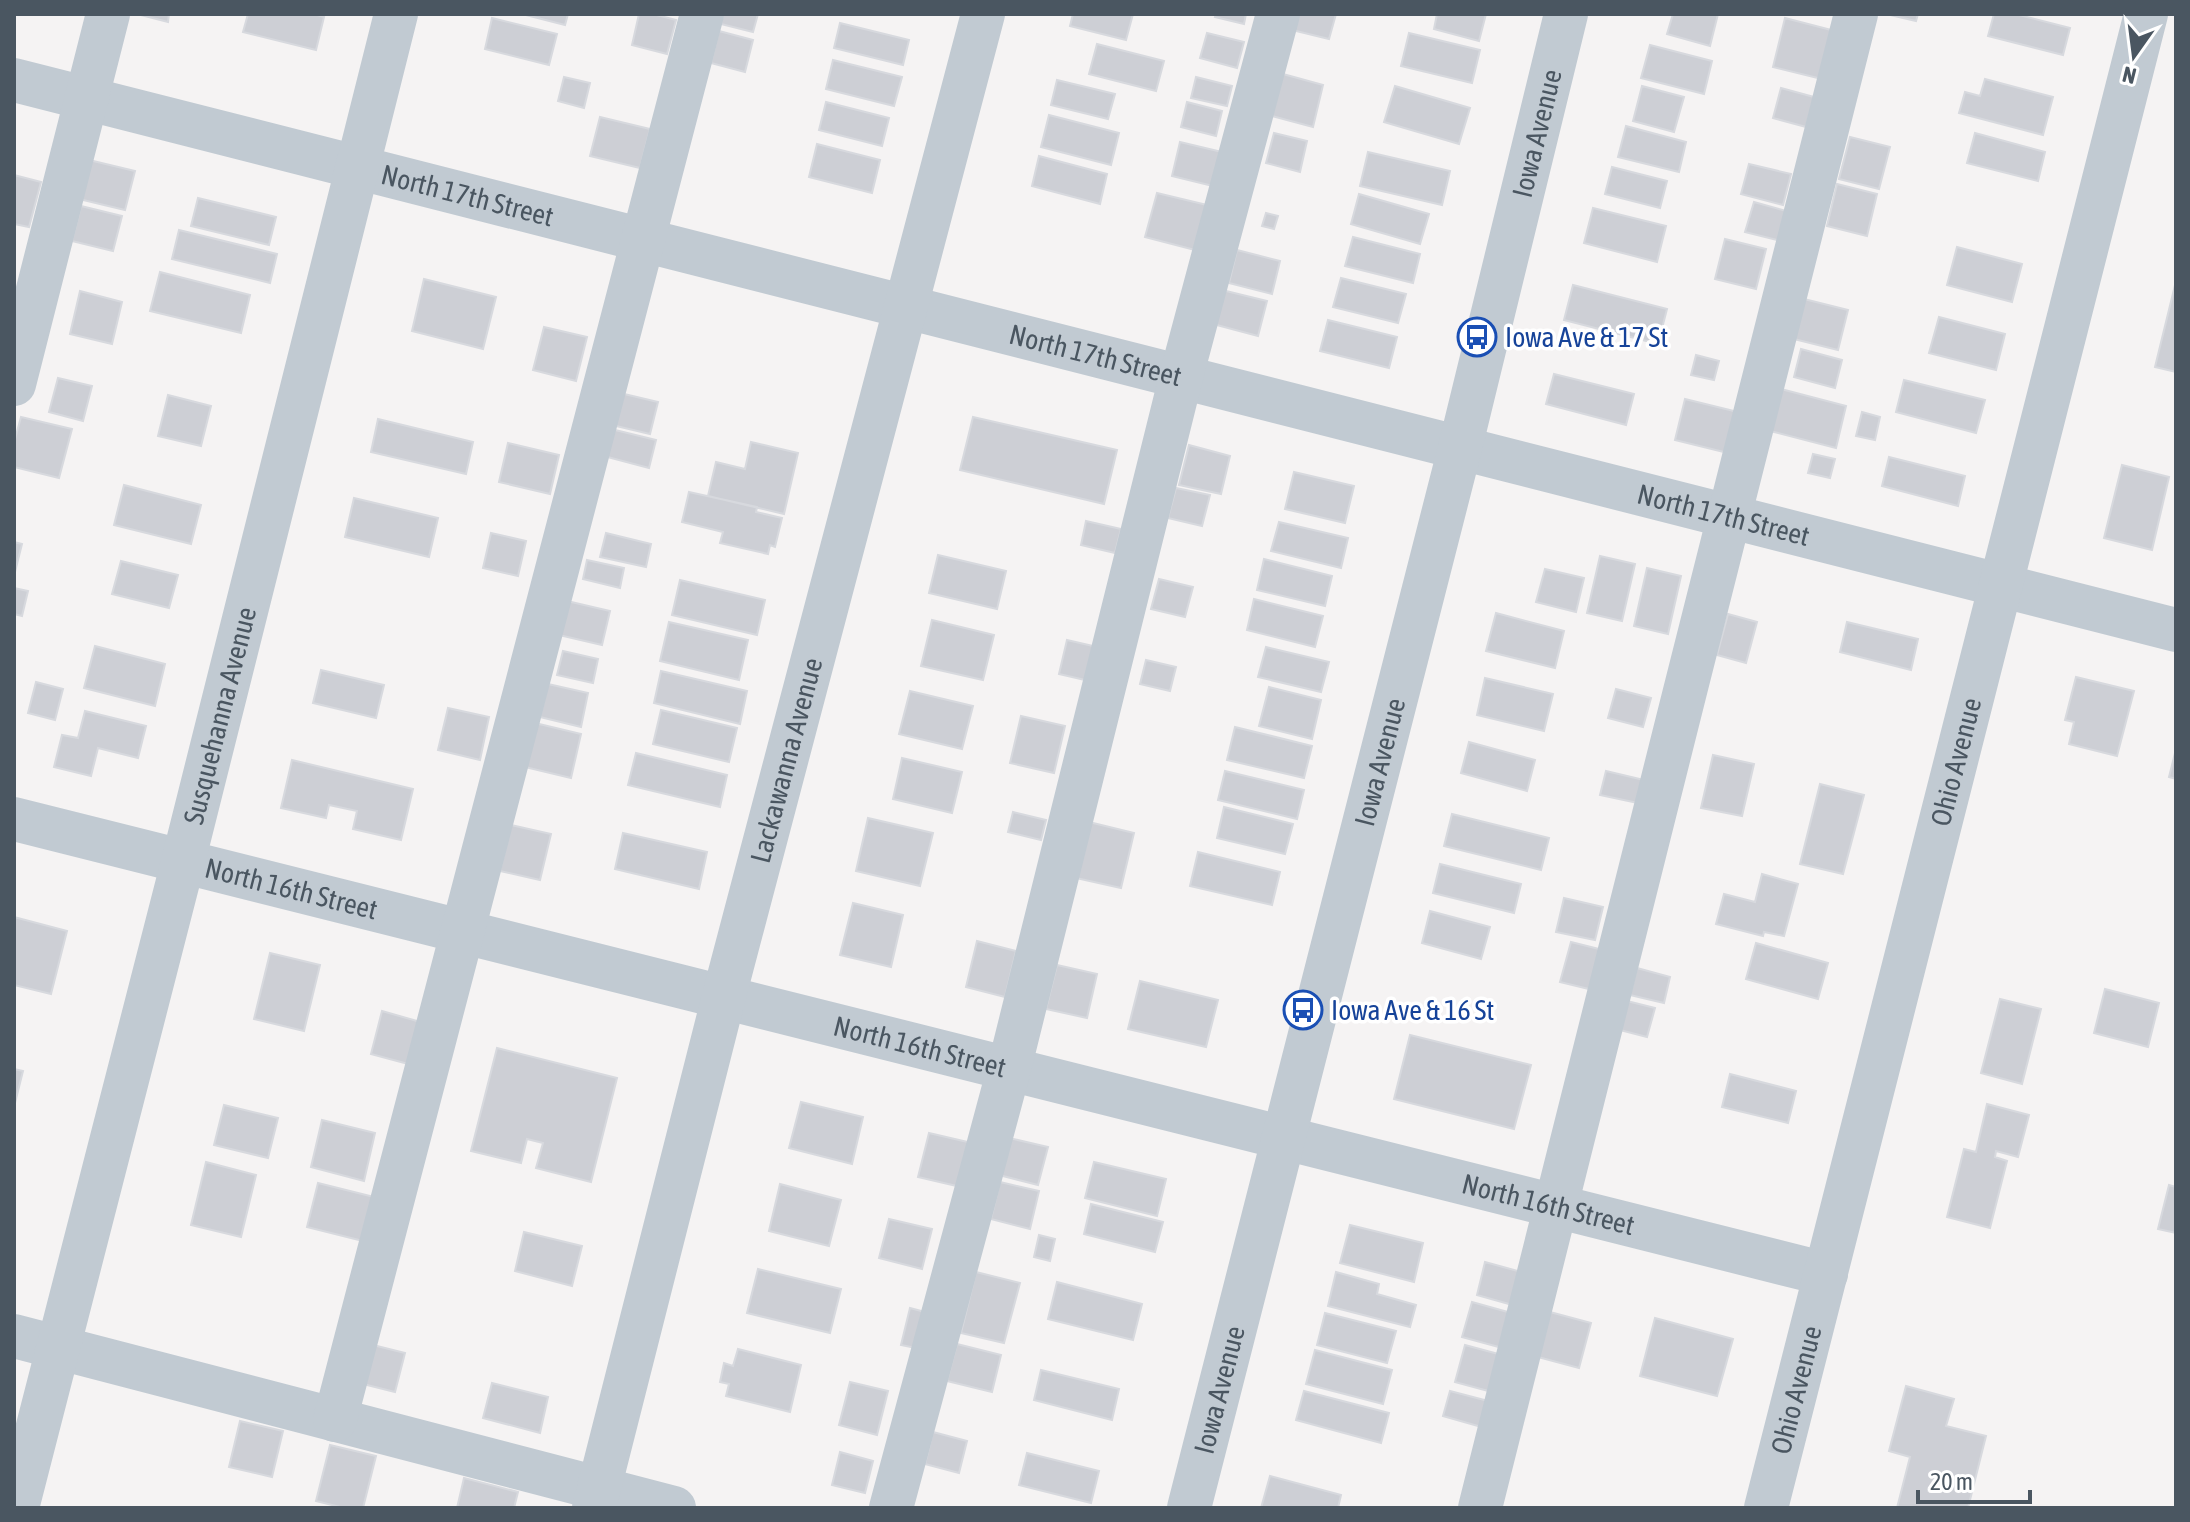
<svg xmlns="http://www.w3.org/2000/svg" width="2190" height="1522" viewBox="0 0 2190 1522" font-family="'Asap Condensed',sans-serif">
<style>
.building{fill:#cdcfd5;stroke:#d7d9de;stroke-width:2}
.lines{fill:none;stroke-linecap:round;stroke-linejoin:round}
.minor{stroke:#c1cad2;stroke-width:44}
.labels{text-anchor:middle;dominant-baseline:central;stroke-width:7;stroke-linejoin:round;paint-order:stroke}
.street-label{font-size:28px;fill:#4a5661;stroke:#fff}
.transit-label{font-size:28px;fill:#164399;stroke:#fff;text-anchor:start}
</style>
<rect width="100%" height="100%" fill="#f5f3f3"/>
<path class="building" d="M137 14H169L168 22Z
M248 14H314L324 17 316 50 243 32Z
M522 14H568L565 25Z
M639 14H653L676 20 667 54 632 45Z
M723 14H758L753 32 721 24Z
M1073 14H1133L1126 40 1070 26Z
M1216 14H1246L1244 24 1215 17Z
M1296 14H1336L1329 39 1292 30Z
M1437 14H1486L1479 41 1434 29Z
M1673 14H1718L1710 46 1667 34Z
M1886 14H1918L1916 21Z
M1994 14H2015L2070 28 2063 55 1988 36Z
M492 18 557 34 549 65 485 49Z
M1785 18 1839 32 1826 80 1773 67Z
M840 23 909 40 903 65 834 48Z
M719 31 753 40 745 72 711 63Z
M1207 33 1244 42 1237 68 1200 58Z
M1409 33 1480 50 1472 83 1401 66Z
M1097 44 1164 61 1156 91 1089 74Z
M1650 45 1712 61 1704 94 1641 78Z
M833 60 902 77 894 106 826 89Z
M1283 74 1323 85 1313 127 1272 116Z
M564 77 590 83 584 108 558 101Z
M1196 77 1232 86 1227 106 1191 98Z
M1985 79 2053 97 2043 135 1959 113 1965 92 1980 96Z
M1057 80 1115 94 1108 119 1051 105Z
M1395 86 1470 108 1459 144 1384 122Z
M1642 86 1684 97 1674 132 1633 121Z
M1781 88 1814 97 1806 127 1773 118Z
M826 102 889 118 882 146 819 130Z
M1187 102 1222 111 1216 136 1181 127Z
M1049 115 1119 133 1111 165 1041 147Z
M600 117 650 129 640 168 590 156Z
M1626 126 1686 142 1679 172 1618 157Z
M1274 133 1307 141 1300 172 1266 163Z
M1975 133 2045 152 2038 181 1967 163Z
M1850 137 1890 147 1879 189 1839 179Z
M1180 142 1222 152 1213 186 1172 176Z
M817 144 880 160 872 193 809 177Z
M1368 152 1450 171 1442 205 1360 186Z
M1039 156 1107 174 1100 204 1032 186Z
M89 160 135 171 125 210 79 199Z
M1749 164 1791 174 1783 205 1741 194Z
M1612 167 1667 181 1660 208 1605 194Z
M14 175 41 182 29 227 14 224Z
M1837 184 1877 194 1867 236 1827 226Z
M1157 193 1207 205 1195 250 1145 237Z
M1359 194 1429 214 1420 244 1351 224Z
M198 198 276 217 269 245 191 226Z
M1754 202 1790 212 1781 241 1745 232Z
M81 206 122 216 113 251 72 241Z
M1593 208 1666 226 1657 262 1584 243Z
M1266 213 1278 216 1274 229 1262 226Z
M179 230 277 254 270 283 172 259Z
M1353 237 1420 254 1413 283 1345 266Z
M1725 239 1766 249 1756 289 1715 279Z
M1957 247 2022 264 2012 302 1947 285Z
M1237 250 1280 261 1272 294 1229 283Z
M160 272 250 295 241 333 150 311Z
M1341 278 1406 294 1398 323 1333 307Z
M424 279 496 297 483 349 412 331Z
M2176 281V372L2155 367Z
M1573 285 1667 309 1658 344 1564 320Z
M1222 290 1267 301 1258 336 1213 324Z
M80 291 122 302 112 344 70 334Z
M1804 299 1848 310 1838 350 1794 339Z
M1939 317 2005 334 1996 370 1929 353Z
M1328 320 1397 337 1389 368 1320 351Z
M544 327 587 337 576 381 533 370Z
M1801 349 1842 360 1835 388 1794 377Z
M1696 355 1719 361 1714 380 1691 375Z
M1554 374 1634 394 1626 425 1546 404Z
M58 378 92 386 83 421 49 412Z
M1904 380 1985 400 1976 433 1896 412Z
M1781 389 1846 406 1836 448 1770 431Z
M620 393 658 402 650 434 612 425Z
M168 395 211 406 201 446 158 436Z
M1685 399 1742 413 1732 454 1675 440Z
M1862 412 1880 417 1875 440 1856 436Z
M21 417 72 429 59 478 14 467V443Z
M973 417 1117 450 1104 504 960 470Z
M378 419 473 442 466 474 371 452Z
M607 428 656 440 649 468 600 455Z
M751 442 798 453 784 514 708 496 716 462 745 469Z
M508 443 559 455 550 494 499 482Z
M1189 445 1230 456 1221 494 1179 485Z
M1813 454 1835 459 1830 478 1808 473Z
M1889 457 1965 476 1958 506 1882 486Z
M2122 465 2169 477 2152 550 2104 538Z
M1294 472 1354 486 1345 523 1285 509Z
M124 485 201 505 191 544 114 525Z
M1176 488 1210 495 1202 526 1168 518Z
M689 492 757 507 756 512 782 518 775 547 770 545 768 554 720 543 723 532 682 522Z
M354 498 438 518 429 557 345 537Z
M1086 521 1121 529 1115 553 1081 545Z
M1279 522 1348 538 1341 568 1271 551Z
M491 533 526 541 518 576 483 568Z
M606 533 651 544 646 567 600 557Z
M14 542 22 544 14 576Z
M938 555 1006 571 997 609 929 593Z
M1600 556 1635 564 1622 621 1587 613Z
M1264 559 1332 576 1325 606 1257 590Z
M587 560 624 568 620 588 583 579Z
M121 561 178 575 169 608 112 594Z
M1647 568 1681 576 1668 634 1634 626Z
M1545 569 1584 578 1576 612 1536 602Z
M1159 579 1193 587 1185 617 1151 609Z
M680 580 765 600 757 635 672 615Z
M14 588 28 591 22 616 14 614Z
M1254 599 1323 616 1315 647 1247 630Z
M567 601 610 611 602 645 559 635Z
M1496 613 1564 631 1555 668 1486 651Z
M1728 614 1757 622 1746 663 1717 655Z
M932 620 994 635 983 680 921 666Z
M669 622 748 640 739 680 660 661Z
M1847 622 1918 639 1911 670 1840 652Z
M1067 640 1093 646 1085 680 1059 674Z
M95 646 165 664 155 706 84 688Z
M1266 647 1329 662 1321 692 1258 677Z
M563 651 598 659 593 683 557 675Z
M1146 660 1176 667 1170 691 1140 684Z
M321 670 384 685 376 718 313 703Z
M661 671 747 691 740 724 654 703Z
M2076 677 2134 691 2117 756 2069 744 2074 722 2065 720Z
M1485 678 1553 694 1544 731 1477 715Z
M36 682 63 689 55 720 28 713Z
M548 684 588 693 581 727 540 717Z
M1269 687 1321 700 1312 739 1259 726Z
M1616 689 1651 698 1643 727 1608 718Z
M910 691 973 706 962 749 899 734Z
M448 708 489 717 480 760 438 750Z
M661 710 737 728 729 762 653 744Z
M85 711 146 726 138 758 98 748 91 776 54 767 62 735 78 738Z
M1021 716 1065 726 1054 773 1010 763Z
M535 723 581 734 571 778 525 767Z
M1235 727 1312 746 1304 778 1227 760Z
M1469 742 1535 760 1527 791 1461 773Z
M2176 749V779L2169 777Z
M636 753 727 775 720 807 628 785Z
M1713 755 1754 764 1742 816 1701 808Z
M902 758 962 772 952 813 893 799Z
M292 760 413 789 401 840 353 829 357 811 329 805 326 818 281 808Z
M1225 771 1304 790 1297 819 1218 800Z
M1606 771 1644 780 1638 803 1600 795Z
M1820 784 1864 795 1843 874 1800 864Z
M1224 807 1293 824 1285 854 1217 838Z
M1013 812 1046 820 1041 840 1008 832Z
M1452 814 1549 838 1541 870 1444 846Z
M868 818 933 833 920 886 856 871Z
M1089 822 1134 833 1121 888 1076 878Z
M511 825 551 834 540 880 500 871Z
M623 833 707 852 699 889 615 869Z
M1198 852 1280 872 1272 905 1190 886Z
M1440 864 1521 884 1514 913 1433 893Z
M1762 874 1798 884 1784 936 1764 932 1763 936 1716 924 1724 894 1755 902Z
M1564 898 1603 907 1595 940 1556 932Z
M853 903 903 915 891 967 840 955Z
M1430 911 1490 927 1481 959 1422 943Z
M14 917 67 931 51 994 14 985Z
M977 941 1016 951 1005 997 966 987Z
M1571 942 1603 950 1593 990 1560 982Z
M1756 943 1828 963 1818 999 1746 979Z
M270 953 320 965 304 1031 254 1019Z
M1057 965 1097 974 1087 1018 1046 1009Z
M1637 968 1670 977 1664 1003 1630 995Z
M1140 981 1218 1000 1206 1047 1128 1029Z
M2105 989 2159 1003 2148 1047 2094 1033Z
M2000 999 2041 1009 2022 1084 1981 1073Z
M1627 1001 1655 1008 1647 1037 1620 1030Z
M382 1011 424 1023 412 1065 371 1054Z
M1410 1035 1531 1065 1514 1129 1394 1099Z
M497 1048 617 1078 591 1182 536 1168 543 1143 527 1139 521 1163 471 1151Z
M14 1069 23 1071 14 1107Z
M1730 1074 1796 1091 1788 1123 1722 1107Z
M801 1102 863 1117 852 1164 789 1148Z
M1987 1104 2029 1115 2018 1157 1996 1151 1995 1157 2007 1161 1990 1228 1947 1217 1964 1149 1976 1152Z
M224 1105 278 1118 268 1158 214 1145Z
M322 1120 375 1133 364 1181 311 1167Z
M929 1133 972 1143 961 1187 918 1177Z
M1009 1138 1048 1147 1038 1185 999 1175Z
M206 1162 256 1175 241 1237 191 1225Z
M1094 1162 1166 1179 1157 1216 1085 1198Z
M1000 1182 1039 1191 1030 1229 991 1219Z
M318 1183 374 1197 363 1241 307 1227Z
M780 1184 841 1200 829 1246 769 1231Z
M2169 1185 2176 1187V1233L2158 1229Z
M1091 1204 1163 1222 1155 1252 1084 1234Z
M889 1219 932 1229 922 1269 879 1258Z
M1350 1225 1423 1243 1414 1282 1340 1263Z
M524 1232 582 1246 572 1286 515 1271Z
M1039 1235 1055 1239 1050 1261 1034 1257Z
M1485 1262 1525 1273 1516 1306 1477 1295Z
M758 1269 841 1289 830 1333 747 1313Z
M976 1272 1020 1283 1004 1343 961 1333Z
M1336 1272 1379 1284 1377 1294 1416 1305 1410 1327 1328 1306Z
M1057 1282 1142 1304 1133 1340 1048 1319Z
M1472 1302 1515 1314 1506 1349 1462 1337Z
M910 1308 925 1312 916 1348 901 1345Z
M1550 1312 1591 1323 1579 1368 1538 1357Z
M1325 1313 1396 1331 1387 1363 1317 1345Z
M1655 1318 1733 1339 1717 1396 1640 1376Z
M957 1344 1001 1355 992 1392 947 1381Z
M373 1345 405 1353 395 1392 363 1384Z
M1465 1345 1502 1355 1492 1392 1455 1382Z
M738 1349 801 1365 790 1412 726 1396 729 1384 720 1382 724 1363 733 1366Z
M1315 1350 1392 1370 1383 1404 1306 1384Z
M1041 1370 1119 1389 1112 1420 1034 1400Z
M850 1382 888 1391 877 1435 839 1425Z
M492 1383 548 1397 540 1433 483 1418Z
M1906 1386 1954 1399 1946 1426 1986 1436 1968 1508H1897L1910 1457 1889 1451Z
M1304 1391 1389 1413 1381 1443 1296 1420Z
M1450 1391 1492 1402 1485 1428 1443 1416Z
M240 1421 283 1431 272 1477 229 1467Z
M933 1432 967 1441 959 1473 925 1464Z
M330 1445 376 1456 363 1508H344L316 1501Z
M840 1452 873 1461 865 1493 832 1485Z
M1027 1453 1099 1471 1091 1503 1019 1485Z
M1270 1476 1341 1495 1338 1508H1261Z
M464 1478 518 1492 514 1508H457Z"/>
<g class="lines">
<g class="minor">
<path id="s1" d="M14 80 2176 630"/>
<path d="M14 384 108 14"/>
<path id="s2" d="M14 819 1826 1274"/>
<path d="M14 1336 674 1508"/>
<path d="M335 1420 702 14"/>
<path id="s3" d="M17 1508 183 862 396 14"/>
<path id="s4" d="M594 1508 724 996 983 14"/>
<path d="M891 1508 1009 1069 1181 377 1278 14"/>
<path id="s5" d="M1189 1508 1460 448 1566 14"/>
<path d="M1480 1508C1607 1011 1728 511 1856 14"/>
<path id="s6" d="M1766 1508 2146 14"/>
</g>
</g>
<defs>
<symbol id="bus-ring" viewBox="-11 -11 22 22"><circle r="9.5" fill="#fff" stroke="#1a4fb4" stroke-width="1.5"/><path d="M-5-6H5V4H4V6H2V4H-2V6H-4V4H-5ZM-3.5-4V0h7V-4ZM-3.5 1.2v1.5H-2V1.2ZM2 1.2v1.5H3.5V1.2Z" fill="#1a4fb4"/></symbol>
</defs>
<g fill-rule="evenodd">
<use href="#bus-ring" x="1455" y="315" width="44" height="44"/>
<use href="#bus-ring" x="1281" y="988" width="44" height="44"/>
</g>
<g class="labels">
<g class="street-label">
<text stroke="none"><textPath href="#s5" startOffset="1418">Iowa Avenue</textPath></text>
<text stroke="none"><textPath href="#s1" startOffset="468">North 17th Street</textPath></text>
<text stroke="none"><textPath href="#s1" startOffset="1116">North 17th Street</textPath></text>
<text stroke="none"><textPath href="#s1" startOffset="1764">North 17th Street</textPath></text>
<text stroke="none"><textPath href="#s3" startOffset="818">Susquehanna Avenue</textPath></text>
<text stroke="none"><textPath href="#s4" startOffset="772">Lackawanna Avenue</textPath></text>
<text stroke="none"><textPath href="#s6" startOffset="770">Ohio Avenue</textPath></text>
<text stroke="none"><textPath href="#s5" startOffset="770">Iowa Avenue</textPath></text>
<text stroke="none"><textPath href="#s2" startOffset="286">North 16th Street</textPath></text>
<text stroke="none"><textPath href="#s2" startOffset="934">North 16th Street</textPath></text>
<text stroke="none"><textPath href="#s2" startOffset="1582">North 16th Street</textPath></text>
<text stroke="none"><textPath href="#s5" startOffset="122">Iowa Avenue</textPath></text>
<text stroke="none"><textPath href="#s6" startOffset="122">Ohio Avenue</textPath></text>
</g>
<g class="transit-label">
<text x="1505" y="337">Iowa Ave &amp; 17 St</text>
<text x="1331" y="1010">Iowa Ave &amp; 16 St</text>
</g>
</g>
<rect width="2190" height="1522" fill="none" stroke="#4a5661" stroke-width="32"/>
<g transform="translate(2134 56) rotate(194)" stroke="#ffffff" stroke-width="6" paint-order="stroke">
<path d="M0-6L14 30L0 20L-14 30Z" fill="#4a5661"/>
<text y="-12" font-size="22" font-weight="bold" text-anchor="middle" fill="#4a5661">N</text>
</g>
<path d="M1918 1490v12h112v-12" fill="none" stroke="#4a5661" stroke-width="4"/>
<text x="1930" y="1490" font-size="24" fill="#4a5661" stroke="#ffffff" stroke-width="6" paint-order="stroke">20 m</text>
</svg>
